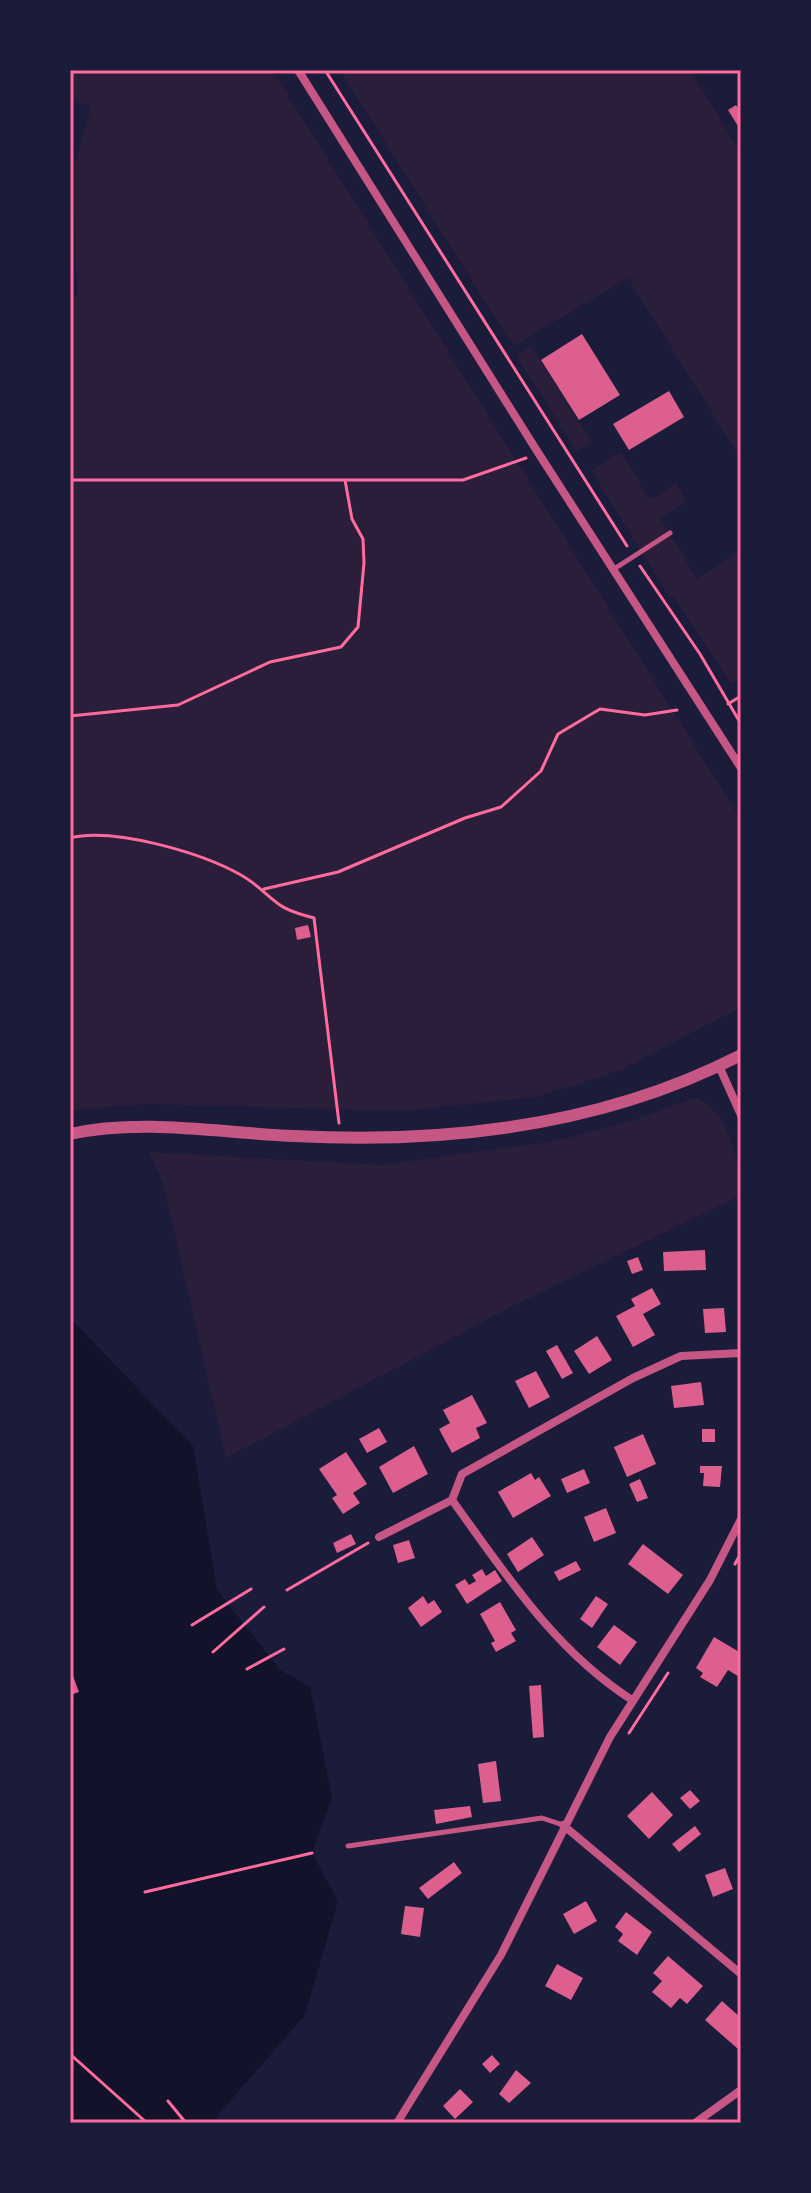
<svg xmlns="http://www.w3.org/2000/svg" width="811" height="2193" viewBox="0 0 811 2193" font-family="'Titillium Web',sans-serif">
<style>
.green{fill:#2a1e3b}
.water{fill:#12122b}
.building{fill:#dd5f8e}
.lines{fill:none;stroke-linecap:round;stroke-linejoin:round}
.path{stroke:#ff6b9d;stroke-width:3}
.service{stroke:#c65784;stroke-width:5}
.minor{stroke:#c65784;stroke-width:8}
.tertiary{stroke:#c65784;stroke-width:12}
.neatline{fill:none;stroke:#ff6b9d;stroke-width:3}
</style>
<rect width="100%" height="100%" fill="#1b1b3a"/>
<path class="green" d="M70 70H272L741 820V1007L621 1070 537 1097 403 1111 149 1104 70 1110V295H77L74 168 91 107 70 98Z
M340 70H703L694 76 741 154V459L628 278 513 346Z
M531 346 591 442 577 451 516 356Z
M621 452 650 500 676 483 686 501 660 518 697 579 741 551V678L731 684 673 595 669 597 591 470Z
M692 1098C727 1103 741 1164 741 1195L509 1308 226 1458 163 1183 149 1152 381 1165 555 1141 636 1120Z"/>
<path class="water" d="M70 1318 193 1446 217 1590 280 1670 310 1687 332 1798 312 1853 338 1901 305 2015 211 2123H70V1715L77 1688 70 1668Z"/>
<path class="building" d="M736 105 741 113 738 126 728 110Z
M582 334 620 395 579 420 541 360Z
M669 391 684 417 629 450 613 424Z
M308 925 311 937 297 940 295 928Z
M705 1250 706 1270 664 1271 663 1252Z
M638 1257 643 1270 632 1274 627 1261Z
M652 1288 661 1304 643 1314 655 1335 633 1347 616 1316 635 1306 631 1299Z
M724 1308 726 1332 705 1333 703 1309Z
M597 1336 612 1360 589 1374 574 1351Z
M557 1345 573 1373 562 1379 546 1351Z
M536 1371 550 1397 529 1408 515 1381Z
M701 1382 704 1405 674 1408 671 1386Z
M472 1395 487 1423 476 1428 480 1438 452 1453 439 1429 450 1423 443 1410Z
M379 1428 387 1442 367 1453 359 1439Z
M702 1429H715V1442H702Z
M643 1434 656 1464 627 1477 614 1447Z
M414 1446 428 1474 393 1493 379 1467Z
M346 1452 367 1484 353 1493 360 1503 343 1514 332 1498 337 1495 319 1469Z
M700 1466H722L720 1487 703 1486 704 1473H700Z
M584 1469 590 1483 567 1493 561 1479Z
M531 1473 535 1480 539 1477 551 1496 513 1518 498 1492Z
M640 1479 648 1498 637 1502 629 1484Z
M606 1508 616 1533 594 1542 584 1517Z
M351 1534 356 1544 337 1553 333 1543Z
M532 1537 544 1555 518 1572 507 1554Z
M409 1540 415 1558 398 1563 393 1545Z
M643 1544 683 1575 668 1594 628 1564Z
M576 1561 581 1570 559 1581 554 1572Z
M482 1569 486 1576 495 1570 502 1581 467 1604 455 1585 465 1579 469 1585 476 1581 472 1575Z
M423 1596 428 1604 434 1600 442 1612 421 1627 408 1608Z
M596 1596 608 1604 592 1628 580 1619Z
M500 1602 516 1630 511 1633 516 1641 496 1652 491 1643 495 1641 480 1614Z
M614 1625 637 1642 620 1665 597 1647Z
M714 1637 741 1653V1678L728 1670 717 1687 700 1677 703 1673 696 1668Z
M70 1668 79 1692 70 1695Z
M541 1685 544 1737 533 1738 529 1686Z
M496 1761 501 1801 483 1803 478 1764Z
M690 1790 700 1801 690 1809 680 1798Z
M652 1792 673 1815 649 1839 627 1816Z
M470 1806 472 1817 436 1824 434 1810Z
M695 1826 701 1834 679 1852 672 1844Z
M454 1862 462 1873 428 1899 419 1888Z
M725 1868 733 1889 713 1897 705 1875Z
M586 1901 597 1921 574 1934 563 1914Z
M405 1906 424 1908 420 1937 401 1934Z
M626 1912 652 1932 637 1955 618 1941 623 1934 615 1927Z
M668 1956 703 1986 687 2004 680 1998 671 2008 652 1992 662 1981 653 1973Z
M557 1964 583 1978 571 2000 545 1986Z
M722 2001 741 2018 738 2049 705 2020Z
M492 2055 500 2064 490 2073 482 2064Z
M516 2070 531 2083 509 2103 499 2094Z
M460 2089 473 2102 455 2119 443 2106Z"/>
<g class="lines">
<path class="path" d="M325 70 627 546
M70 480H463L526 458
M640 566 700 654 741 724
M728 704 741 696
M70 716 178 705 270 662 341 647 358 627 364 563 363 539 352 519 345 480
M70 838C114 827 202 853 241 875 257 884 266 895 280 905 289 912 304 915 314 918L339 1123
M264 889 338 872 465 818 501 807 541 771 558 734 600 709 645 715 677 710
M735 1564 741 1553
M287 1590 368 1543
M192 1625 251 1589
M213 1652 264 1607
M247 1669 284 1649
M629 1733 668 1673
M145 1892 312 1853
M70 2054 147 2123
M168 2101 186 2123"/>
<path class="service" d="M614 569 670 533
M348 1846 542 1818 563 1825"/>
<path class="minor" d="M298 70 537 451 741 768
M719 1066 741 1115
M452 1500C505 1573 554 1650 632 1700
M379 1537 452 1500 462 1474 633 1378 681 1356 741 1353
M563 1825 741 1974
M397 2123 501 1955 610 1737 710 1580 741 1519
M695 2123 741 2090"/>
<path class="tertiary" d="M70 1134C142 1118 221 1133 294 1136 447 1144 603 1126 741 1055"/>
</g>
<rect width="811" height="2193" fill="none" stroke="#1b1b3a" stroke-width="144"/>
<rect x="72" y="72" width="667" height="2049" class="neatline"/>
</svg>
